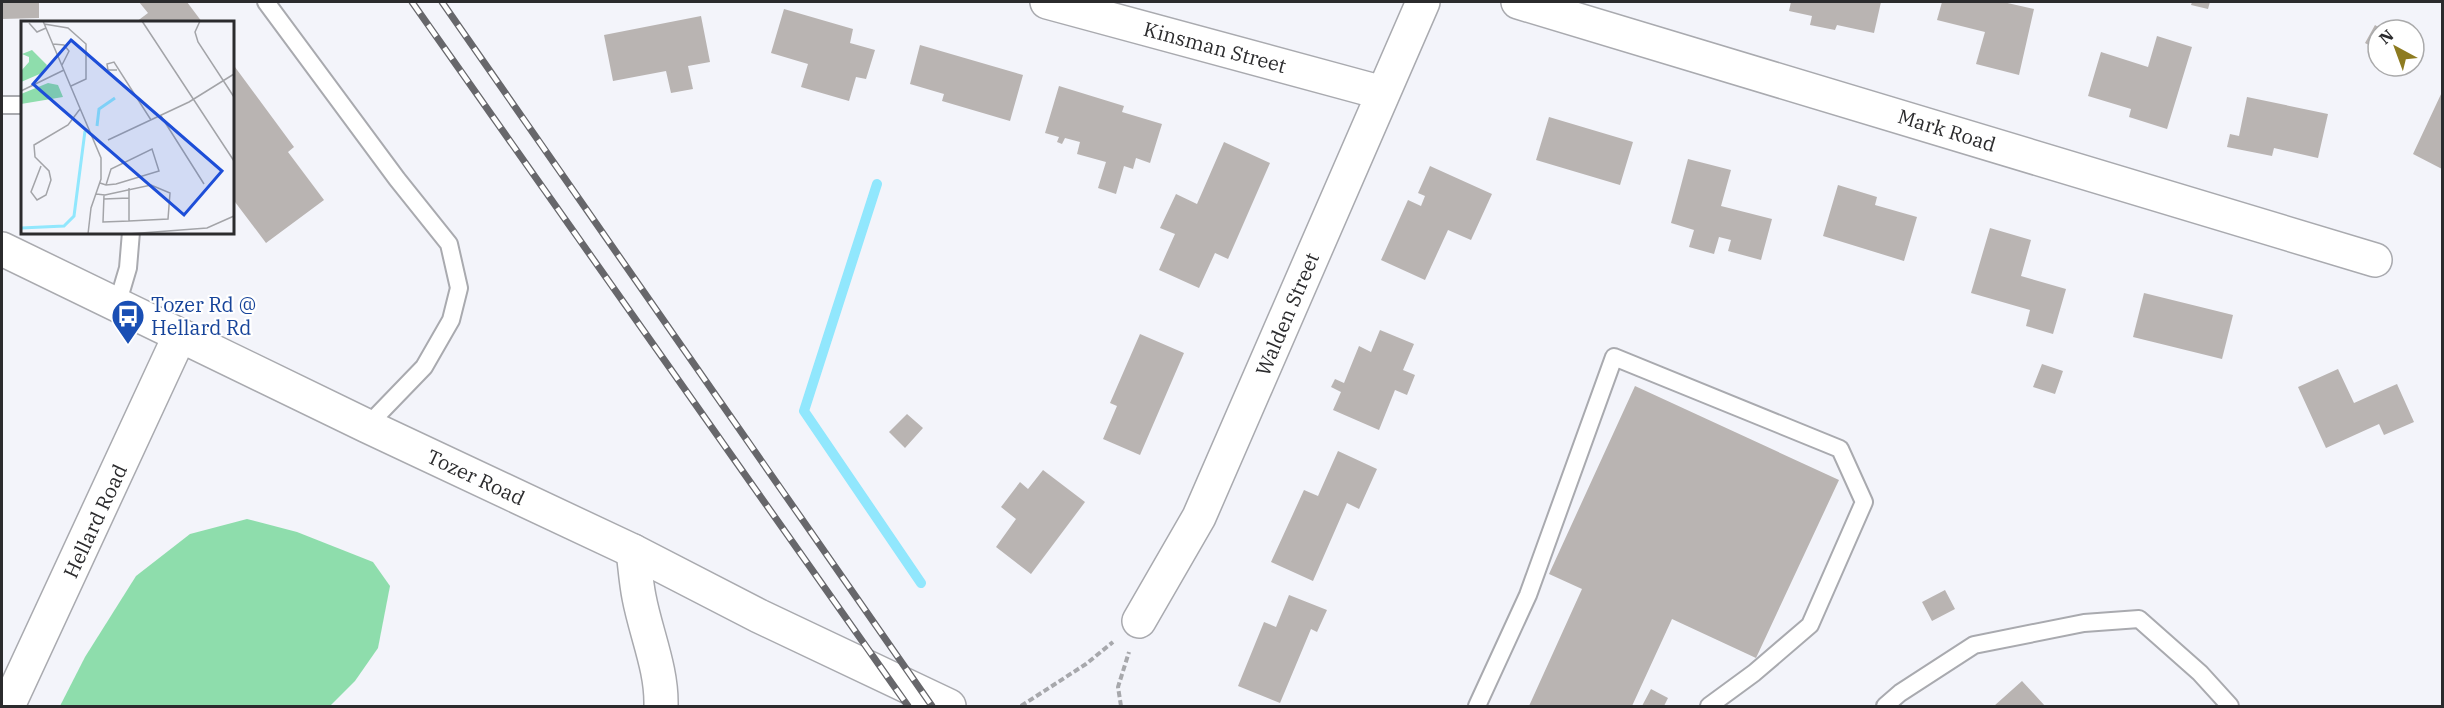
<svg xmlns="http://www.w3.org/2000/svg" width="2444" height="708" viewBox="0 0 2444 708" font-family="'IBM Plex Serif',serif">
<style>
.green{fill:#8eddac}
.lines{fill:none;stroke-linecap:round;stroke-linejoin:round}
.stream{stroke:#91e7fd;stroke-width:10}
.building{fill:#b9b4b2}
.service-casing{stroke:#a9aaaf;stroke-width:20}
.minor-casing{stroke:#a9aaaf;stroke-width:36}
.secondary-casing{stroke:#a9aaaf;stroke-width:36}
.path{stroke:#a7a8ac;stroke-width:4;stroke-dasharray:6 3;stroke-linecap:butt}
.service{stroke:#fff;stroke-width:16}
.minor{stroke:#fff;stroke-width:33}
.secondary{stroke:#fff;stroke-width:33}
.rail-casing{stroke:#67676b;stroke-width:7}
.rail{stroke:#fff;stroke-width:4.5;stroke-dasharray:14;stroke-linecap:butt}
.labels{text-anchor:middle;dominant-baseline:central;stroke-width:4.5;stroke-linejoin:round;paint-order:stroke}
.street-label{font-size:20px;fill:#2b2b2d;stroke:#fff}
.transit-label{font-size:20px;fill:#164399;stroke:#fff;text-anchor:start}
.inset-river{fill:none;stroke:#91e7fd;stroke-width:3}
.inset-road{fill:none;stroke:#a3a4a8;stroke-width:1.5}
.view{fill:#1d4ed8;fill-opacity:0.15;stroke:#1d4ed8;stroke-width:3}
.inset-edge{fill:none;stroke:#2b2b2d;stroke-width:3}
</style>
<rect width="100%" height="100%" fill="#f3f4fa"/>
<path class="green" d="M247 519 297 532 373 562 390 586 378 648 355 681 330 706H60L85 657 136 576 190 534Z"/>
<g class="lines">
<path class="stream" d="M877 184 804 411 921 583"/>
</g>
<path class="building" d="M2 2H39V18L2 19Z
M139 2H187L202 22H136L148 13Z
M1791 2H1881L1874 33 1837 25 1835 30 1810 25 1812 16 1789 11Z
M1942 2H2003L2034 9 2019 75 1976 64 1985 32 1937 20Z
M2192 2H2210L2208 9 2191 5Z
M784 9 853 29 850 43 875 50 866 79 856 77 849 101 801 87 808 64 771 53Z
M701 16 710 62 688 66 693 89 671 93 666 71 613 81 604 35Z
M2375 25 2383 30H2378V50L2365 43Z
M2157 36 2192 47 2167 129 2129 117 2131 109 2088 96 2101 52 2148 67Z
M920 45 1023 75 1010 121 942 101 944 94 910 84Z
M232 63 294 147 288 152 324 200 266 243 232 198Z
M1059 86 1124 106 1122 112 1162 124 1150 163 1136 158 1133 169 1124 166 1116 194 1098 188 1106 162 1077 154 1080 142 1065 138 1062 144 1057 142 1059 137 1045 133Z
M2442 92V169L2413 154Z
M2247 97 2328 114 2318 158 2274 148 2272 156 2227 147 2230 134 2239 136Z
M1549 117 1633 142 1620 185 1536 160Z
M1224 142 1270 163 1228 259 1215 253 1199 288 1159 270 1175 234 1160 228 1176 194 1197 204Z
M1688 159 1731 170 1721 206 1772 219 1761 260 1728 251 1731 240 1719 237 1714 254 1689 247 1694 230 1671 223Z
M1430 166 1492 194 1471 240 1448 230 1425 280 1381 260 1408 200 1421 206 1425 196 1418 193Z
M1838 185 1877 197 1875 205 1917 217 1904 261 1823 236Z
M1990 228 2031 240 2021 276 2066 289 2053 334 2026 326 2030 310 1971 293Z
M2144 293 2233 315 2222 359 2133 337Z
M1380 330 1414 344 1403 370 1415 375 1407 395 1395 390 1379 430 1333 410 1341 392 1331 387 1335 379 1344 383 1359 346 1371 352Z
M1140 334 1184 353 1140 455 1103 439 1117 406 1110 403Z
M2042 364 2063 371 2055 394 2033 387Z
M2338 369 2354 403 2397 384 2414 422 2384 435 2379 424 2326 448 2298 387Z
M1635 386 1839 480 1756 658 1672 619 1632 706H1529L1582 589 1549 574Z
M907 414 923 428 905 448 889 432Z
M1338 451 1377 469 1359 509 1347 503 1313 581 1271 562 1304 490 1318 496Z
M1043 470 1085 502 1031 574 996 547 1016 519 1001 507 1020 482 1028 489Z
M1945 590 1955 609 1932 621 1922 602Z
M1289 595 1327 610 1317 632 1311 629 1280 703 1238 686 1264 622 1276 627Z
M2022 681 2045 706H1994Z
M1651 689 1668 698 1664 706H1642Z"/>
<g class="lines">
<defs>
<path id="service" d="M266 2 397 179 449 244 459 288 451 320 424 367 367 426
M2 105H22
M117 305 128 268 131 232
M1477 706 1528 595 1614 357 1840 449 1864 502 1810 625 1754 673 1709 706
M1885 706 1900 693 1974 645 2084 623 2139 619 2200 673 2230 706"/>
<path id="minor" d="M1047 2 1383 93
M1518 2 2375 260
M633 551C635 566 636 582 639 597 646 634 662 669 661 706
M1139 621 1199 517 1423 2
M8 706 180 335"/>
<path id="secondary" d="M2 249 367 426 633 551 759 616 949 706"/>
</defs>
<use href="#service" class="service-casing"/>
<use href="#minor" class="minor-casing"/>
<use href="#secondary" class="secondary-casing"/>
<path class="path" d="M1021 706 1086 664 1113 642
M1121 706 1118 687 1129 652"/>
<use href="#service" class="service"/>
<use href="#minor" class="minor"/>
<use href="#secondary" class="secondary"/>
<defs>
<path id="rail" d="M412 2 908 706
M442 2 932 706"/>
</defs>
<use href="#rail" class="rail-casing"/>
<use href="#rail" class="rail"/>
</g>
<defs>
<symbol id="bus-pin" viewBox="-11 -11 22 30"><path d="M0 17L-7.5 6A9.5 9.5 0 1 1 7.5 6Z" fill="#1a4fb4" stroke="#fff"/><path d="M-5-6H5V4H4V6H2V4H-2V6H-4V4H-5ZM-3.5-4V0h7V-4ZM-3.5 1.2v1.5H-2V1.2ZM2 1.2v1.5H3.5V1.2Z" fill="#fff"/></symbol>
</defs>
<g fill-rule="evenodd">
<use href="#bus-pin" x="109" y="297" width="38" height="52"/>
</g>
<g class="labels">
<g class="street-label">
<text transform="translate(1215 47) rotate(15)">Kinsman Street</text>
<text transform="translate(1947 130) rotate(17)">Mark Road</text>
<text transform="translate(1287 314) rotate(-67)">Walden Street</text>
<text transform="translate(476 477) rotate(25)">Tozer Road</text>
<text transform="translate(95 521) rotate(-65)">Hellard Road</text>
</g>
<g class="transit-label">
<text x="151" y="304">Tozer Rd @<tspan x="151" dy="23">Hellard Rd</tspan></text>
</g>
</g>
<g transform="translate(21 21)">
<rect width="213" height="213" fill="#f3f4fa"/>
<path d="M11 29 26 44 21 52 0 61V50L8 41V36L1 33ZM27 62 37 64 42 76 0 83V73Z" fill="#8eddac"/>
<path class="inset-river" d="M76 105 78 88 94 77M0 207 43 205 53 195 64 110"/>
<path class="inset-road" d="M22 0 80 137V158L70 187 67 213M121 0 213 140M179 0 174 11 177 21 213 76M8 2 16 11 25 7M23 3 47 7 65 23V58L50 65M32 23 43 24 48 30 41 44M96 49H87L86 43 93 41 130 99M0 70 43 49M140 95 183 163M87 119 168 81 213 53M20 145 10 171 16 179 25 174 30 159 28 150 14 136 13 124 47 104 59 88M79 162 85 164 95 163 138 150 131 128 90 148 85 164M75 173 84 174 130 164 149 172 147 198 108 200M83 174 82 201 108 200V167M83 178 108 177M107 213 186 207 213 195"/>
<path class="view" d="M50 19 201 150 163 194 12 63Z"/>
<rect width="213" height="213" class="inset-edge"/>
</g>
<rect width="2444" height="708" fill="none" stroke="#2b2b2d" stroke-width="6"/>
<g transform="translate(2396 48) rotate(319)"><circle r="28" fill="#ffffff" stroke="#aaaaab" stroke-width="1.5"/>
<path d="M0-4.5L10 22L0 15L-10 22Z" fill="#8d7b20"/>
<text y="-9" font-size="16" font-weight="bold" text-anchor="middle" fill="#2b2b2d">N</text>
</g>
</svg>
